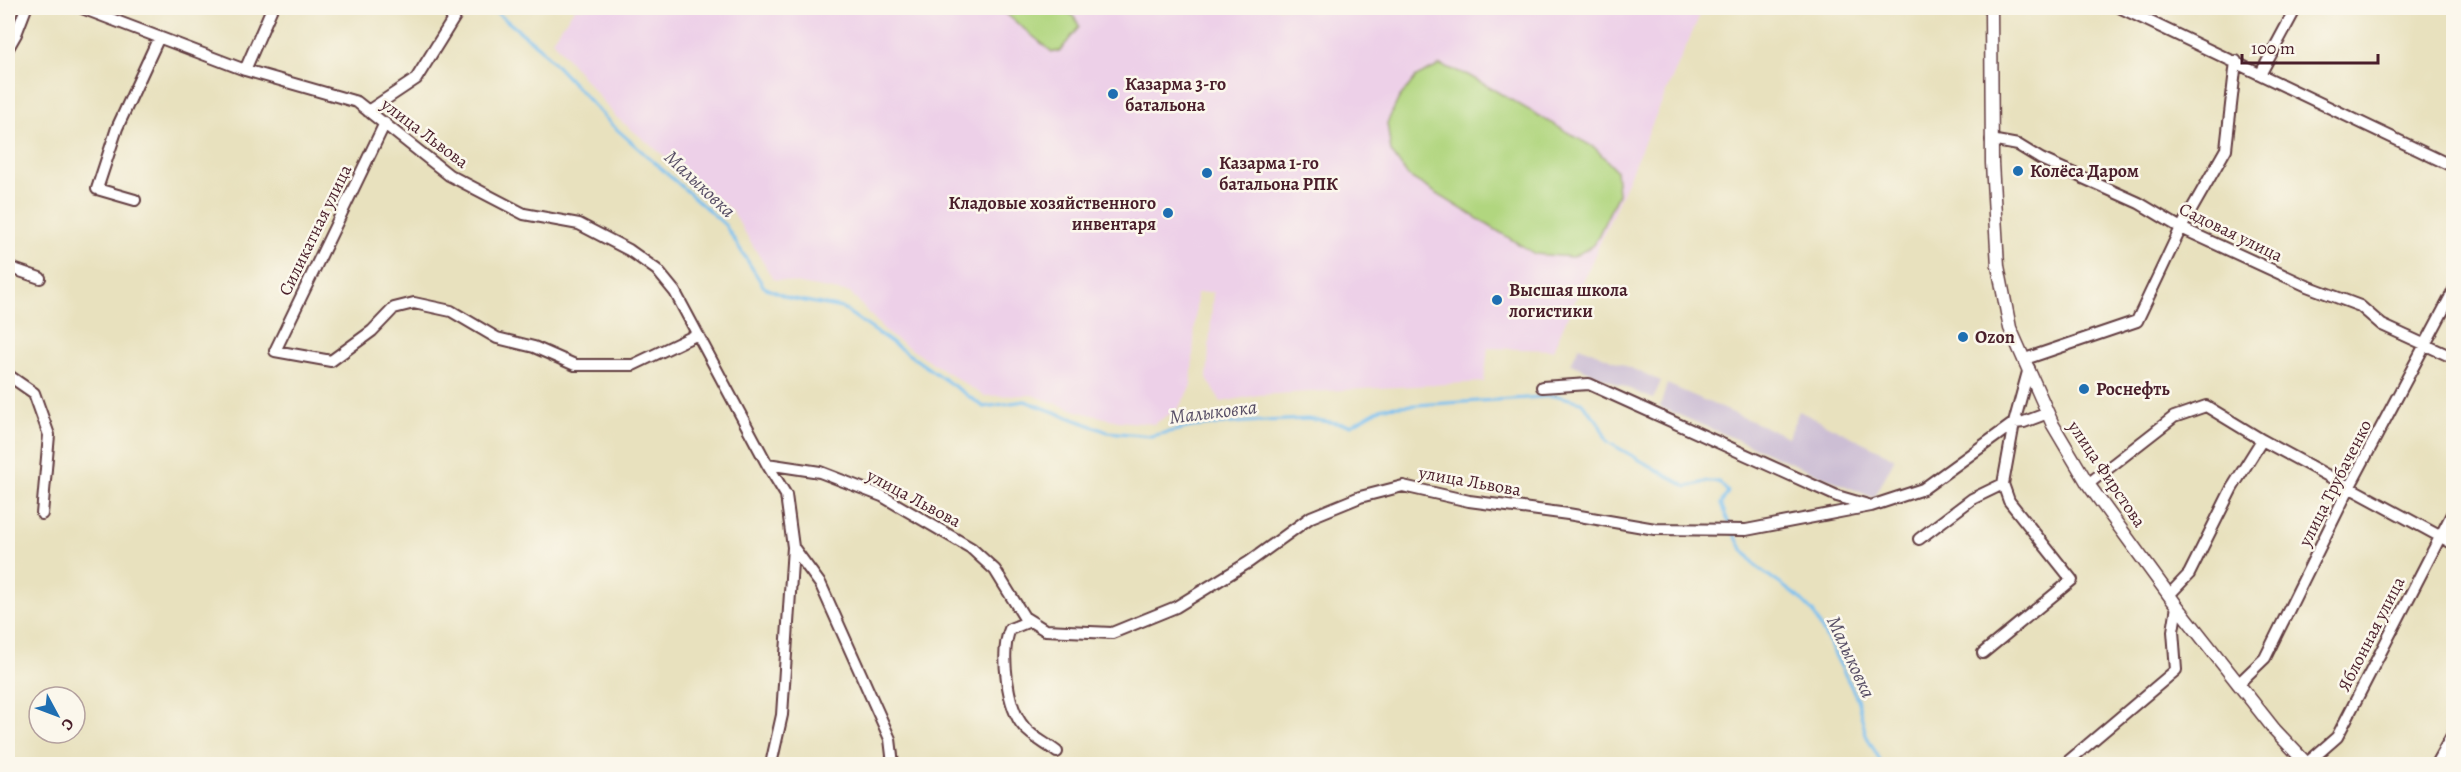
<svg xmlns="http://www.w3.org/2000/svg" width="2461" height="772" viewBox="0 0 2461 772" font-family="Alegreya,serif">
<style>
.built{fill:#edd0e8}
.industrial{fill:#ccbed4}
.green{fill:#b1d67f;stroke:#7e7a55;stroke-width:1.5}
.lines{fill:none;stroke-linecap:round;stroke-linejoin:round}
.stream{stroke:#79c0f1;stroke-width:3}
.minor-casing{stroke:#623c41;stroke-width:14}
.major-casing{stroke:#623c41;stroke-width:15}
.minor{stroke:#fff;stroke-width:10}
.major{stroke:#fff;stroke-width:12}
.poi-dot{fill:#1f6fb2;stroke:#fbf7ec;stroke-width:2}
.labels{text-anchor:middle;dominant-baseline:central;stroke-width:5;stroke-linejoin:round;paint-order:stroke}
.poi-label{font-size:18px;font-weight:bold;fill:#4a1f2b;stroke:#fbf7ec;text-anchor:start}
.street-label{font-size:18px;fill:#4a1f2b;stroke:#fbf7ec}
.water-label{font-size:20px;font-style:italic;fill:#584f66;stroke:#fbf7ec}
</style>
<rect width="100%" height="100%" fill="#fbf7ec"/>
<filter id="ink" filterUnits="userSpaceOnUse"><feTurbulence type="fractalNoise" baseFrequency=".0167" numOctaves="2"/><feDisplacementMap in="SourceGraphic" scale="12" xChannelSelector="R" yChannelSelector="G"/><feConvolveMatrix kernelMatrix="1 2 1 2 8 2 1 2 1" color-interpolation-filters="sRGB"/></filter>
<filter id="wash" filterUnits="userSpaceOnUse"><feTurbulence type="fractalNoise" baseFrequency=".008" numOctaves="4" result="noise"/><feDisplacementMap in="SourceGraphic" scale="24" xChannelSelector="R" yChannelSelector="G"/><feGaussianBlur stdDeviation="1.35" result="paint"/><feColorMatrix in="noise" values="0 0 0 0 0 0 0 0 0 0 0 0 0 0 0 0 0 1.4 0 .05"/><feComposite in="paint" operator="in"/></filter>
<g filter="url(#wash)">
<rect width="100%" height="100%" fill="#e8e1be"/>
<path class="built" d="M575 8H1703L1553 350 1488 348 1484 382 1258 395 1221 402 1207 378 1213 292 1197 293 1191 387 1178 409 1154 424 1118 421 1080 412 1032 395 984 396 889 335 850 293 773 279 732 211 616 117 552 40Z"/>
<path class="industrial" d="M1579 346 1661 381 1653 399 1571 364Z
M1667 384 1788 437 1799 411 1895 458 1874 498 1660 407Z"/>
<path class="green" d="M999 8C1021 7 1074 0 1079 27L1060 51 1052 52Z
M1440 65 1468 75 1595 148 1616 170 1618 194 1594 245 1573 257 1535 254 1408 176 1391 152 1387 123 1399 98 1416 77Z"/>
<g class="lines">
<path class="stream" d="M491 8 539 47 612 125 725 225 764 287 789 298 842 308 984 407 1025 401 1108 432 1151 436 1191 427 1244 422 1308 419 1351 425 1384 407 1558 396 1581 402 1597 420 1608 442 1687 487 1705 482H1719L1728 492 1721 504 1730 526
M1733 532 1741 547 1758 568 1797 596 1813 612 1857 698 1866 735 1882 764"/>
</g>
</g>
<g filter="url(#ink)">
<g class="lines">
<defs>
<path id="minor" d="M82 8 245 70 357 102 449 175 524 214 579 224 629 250 657 270 675 292 767 464 820 472 882 496 971 548 995 570 1024 617 1045 630 1112 633 1176 607 1249 562 1311 517 1360 497 1403 486 1469 501 1568 514 1655 529 1746 530 1871 506 1923 489 2014 423 2024 422 2048 413
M2121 8 2454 167
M8 48 16 34 26 8
M245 70 272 8
M2261 73 2296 8
M368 111 416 79 457 13 450 8
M385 123 275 351 331 361 372 331 394 308 414 303 451 311 497 338 534 347 575 365H633L696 335
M1991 140 2018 145 2041 159 2139 203 2181 228 2307 286 2360 306 2382 325 2454 358
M135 200 97 189 117 128 159 37
M8 267 40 278
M2025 359 2137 321 2181 228 2226 149 2236 61
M8 375 34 393 49 435 42 514
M1542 387 1589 384 1837 496 1868 505
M767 464 786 495 793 547 782 715 771 764
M2088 484 2174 417 2206 406 2262 440 2454 544
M1919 539 1972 499 2003 484
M793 547 821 585 890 739 893 764
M2169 595 2189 574 2232 488 2262 440
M1030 621 1010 629C1000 652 1007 708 1024 727 1032 737 1047 744 1057 752
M1983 653 2072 580 2009 501 2003 484 2014 423 2029 368
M2238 684 2265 658 2350 486 2454 290
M2065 764 2176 670 2173 631 2177 606
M2306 764 2337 737 2454 510
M2436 764 2454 732"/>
<path id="major" d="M1991 8 1992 163 1998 266 2010 328 2053 425 2088 484 2177 606 2274 729 2307 764"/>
</defs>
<use href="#minor" class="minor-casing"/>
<use href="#major" class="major-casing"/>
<use href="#minor" class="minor"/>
<use href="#major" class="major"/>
</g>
</g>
<g class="poi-dot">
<circle cx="1113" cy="94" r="6"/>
<circle cx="2018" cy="171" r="6"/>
<circle cx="1207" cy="173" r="6"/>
<circle cx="1168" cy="213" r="6"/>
<circle cx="1497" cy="300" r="6"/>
<circle cx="1963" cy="337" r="6"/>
<circle cx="2084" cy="389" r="6"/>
</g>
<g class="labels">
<g class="poi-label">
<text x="1125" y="84">Казарма 3-го<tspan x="1125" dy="21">батальона</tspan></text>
<text x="1219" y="163">Казарма 1-го<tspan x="1219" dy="21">батальона РПК</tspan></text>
<text x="2030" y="171">Колёса Даром</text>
<text x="1156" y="203" text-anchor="end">Кладовые хозяйственного<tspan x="1156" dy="21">инвентаря</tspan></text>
<text x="1509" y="290">Высшая школа<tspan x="1509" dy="21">логистики</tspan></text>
<text x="1975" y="337">Ozon</text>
<text x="2096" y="389">Роснефть</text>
</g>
<g class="street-label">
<text transform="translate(425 133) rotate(37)">улица Львова</text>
<text transform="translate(315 230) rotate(-64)">Силикатная улица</text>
<text transform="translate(2231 232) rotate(26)">Садовая улица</text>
<text transform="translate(2107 474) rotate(56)">улица Фирстова</text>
<text transform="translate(1470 481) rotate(10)">улица Львова</text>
<text transform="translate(2335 483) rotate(-63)">улица Трубаченко</text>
<text transform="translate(914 498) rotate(28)">улица Львова</text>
<text transform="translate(2371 634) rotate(-63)">Яблонная улица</text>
</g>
<g class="water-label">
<text transform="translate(700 184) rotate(43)">Малыковка</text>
<text transform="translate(1213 412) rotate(-7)">Малыковка</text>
<text transform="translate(1851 657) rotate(65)">Малыковка</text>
</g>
</g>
<rect width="2461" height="772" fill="none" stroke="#fbf7ec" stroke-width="30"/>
<g transform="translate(57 715) rotate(131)"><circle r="28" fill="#fbf7ec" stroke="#b4a19f" stroke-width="1.5"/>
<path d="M0-4.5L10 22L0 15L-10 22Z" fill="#1f6fb2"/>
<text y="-9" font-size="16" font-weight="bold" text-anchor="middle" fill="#4a1f2b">С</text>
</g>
<path d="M2242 54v9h136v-9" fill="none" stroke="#4a1f2b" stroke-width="3"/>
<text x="2251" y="54" font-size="18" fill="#4a1f2b" stroke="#fbf7ec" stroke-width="4.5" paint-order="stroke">100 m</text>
</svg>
